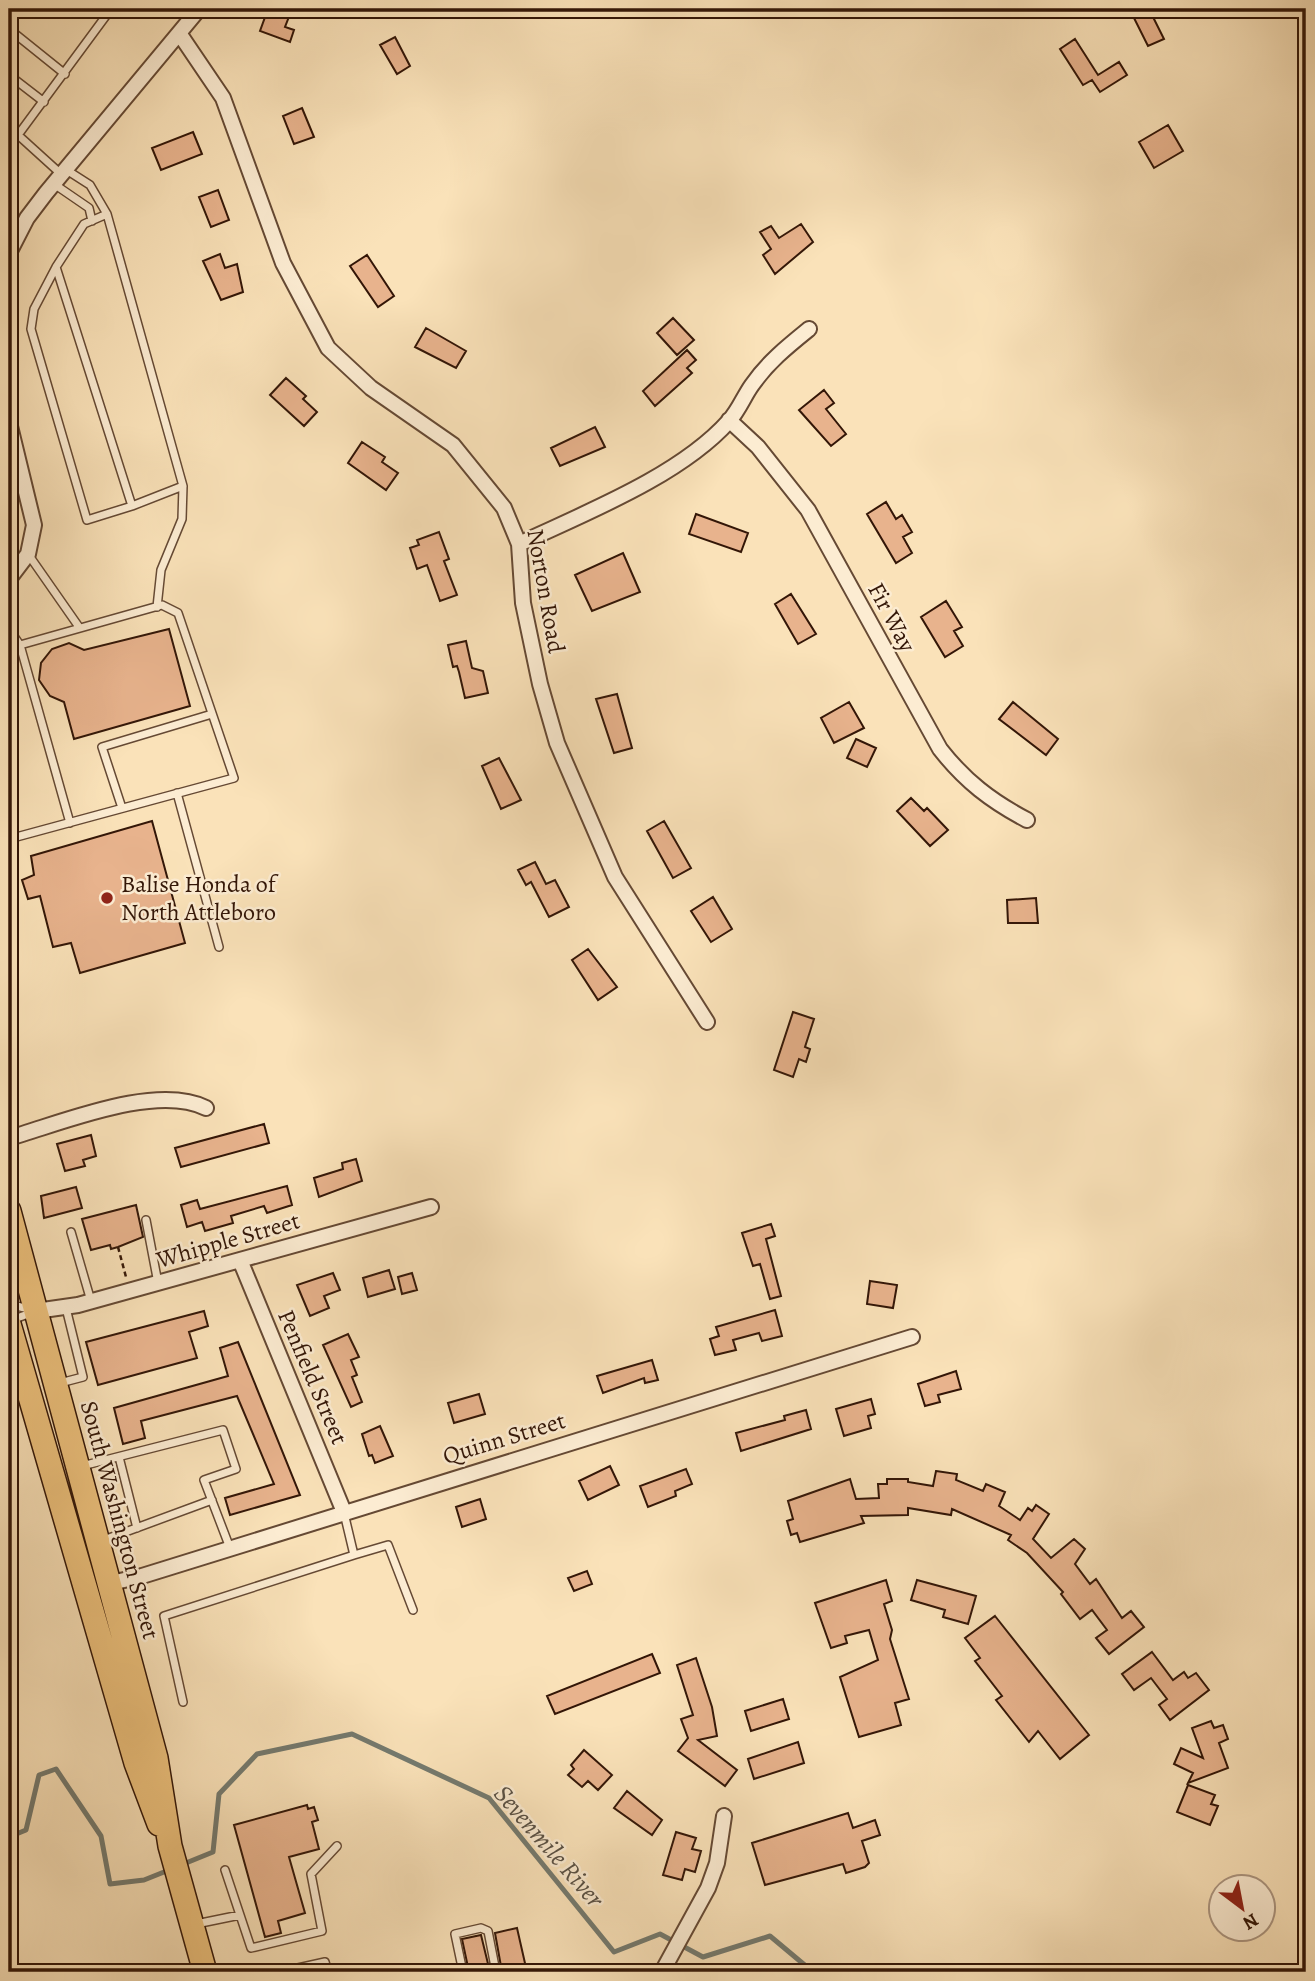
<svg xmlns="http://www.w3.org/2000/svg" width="1315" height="1981" viewBox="0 0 1315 1981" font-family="Alegreya,serif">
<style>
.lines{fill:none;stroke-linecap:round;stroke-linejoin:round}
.stream{stroke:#747a6f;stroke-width:5}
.building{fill:#e8b38d;stroke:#331607;stroke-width:2}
.lane-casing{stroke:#654934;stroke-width:10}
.street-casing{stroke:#654934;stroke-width:18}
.primary-casing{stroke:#331607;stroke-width:26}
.path{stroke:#331607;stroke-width:2.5;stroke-dasharray:5 3.5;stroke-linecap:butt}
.lane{stroke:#fcecd2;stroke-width:7}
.street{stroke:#fcecd2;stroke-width:14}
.primary{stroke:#edc17c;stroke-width:23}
.poi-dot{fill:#8f2418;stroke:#fcecd2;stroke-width:2.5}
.labels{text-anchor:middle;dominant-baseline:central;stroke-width:5;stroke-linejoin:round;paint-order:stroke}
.street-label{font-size:24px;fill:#331607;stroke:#fcecd2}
.poi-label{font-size:24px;fill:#331607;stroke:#fcecd2;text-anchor:start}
.water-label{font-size:26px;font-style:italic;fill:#595044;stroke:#fcecd2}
</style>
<rect width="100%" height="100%" fill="#fae2b9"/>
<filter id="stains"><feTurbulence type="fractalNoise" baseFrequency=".00286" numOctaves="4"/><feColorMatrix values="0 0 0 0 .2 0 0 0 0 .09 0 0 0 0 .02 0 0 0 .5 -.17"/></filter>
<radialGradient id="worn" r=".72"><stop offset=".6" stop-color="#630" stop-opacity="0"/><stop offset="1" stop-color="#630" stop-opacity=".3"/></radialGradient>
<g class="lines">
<path class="stream" d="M9 1837 26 1830 39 1775 56 1769 101 1836 110 1884 144 1880 169 1870
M181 1865 213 1852 219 1794 257 1754 352 1734 489 1798 614 1952 660 1934 703 1957 770 1936 813 1972"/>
</g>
<path class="building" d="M268 9H292L285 27 294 30 290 42 260 31Z
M1149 9 1164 39 1148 46 1133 16Z
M395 37 410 66 397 74 380 45Z
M1075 39 1098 75 1119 62 1127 75 1100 92 1092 80 1083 85 1060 49Z
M302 108 314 137 294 144 283 116Z
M1168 125 1183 151 1154 168 1139 142Z
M193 132 202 154 161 170 152 148Z
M218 190 229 220 211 227 199 197Z
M801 224 813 242 775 274 763 255 771 249 760 232 771 226 779 238Z
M220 254 225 268 237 264 243 292 221 300 203 261Z
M367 255 394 296 378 307 350 266Z
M673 318 694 340 677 355 657 333Z
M426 328 466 351 456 368 415 347Z
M687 350 696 360 687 368 692 373 655 406 643 391Z
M286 378 306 396 303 399 317 412 304 426 270 395Z
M824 390 834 403 826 409 846 434 831 446 799 410Z
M595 427 605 447 560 466 551 448Z
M362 442 385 457 382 462 398 473 386 490 348 463Z
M886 502 896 519 902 515 912 532 903 537 912 553 896 563 867 514Z
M696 514 748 533 741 552 689 534Z
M439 532 449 559 444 561 457 595 440 601 427 565 417 569 410 548 419 545 417 540Z
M623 553 640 592 592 611 575 575Z
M791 594 816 634 798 644 775 604Z
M946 601 962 627 954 631 963 646 945 657 921 617Z
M169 629 190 706 74 739 64 702 50 696 39 680 41 663 52 649 69 643 84 650Z
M466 641 472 668 483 671 488 693 465 698 459 672 457 666 453 667 448 645Z
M617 694 632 748 614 753 596 699Z
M849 702 864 728 834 743 821 718Z
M1013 702 1058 739 1046 755 999 719Z
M856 739 876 748 867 767 847 758Z
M499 758 521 800 501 809 482 766Z
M911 798 924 811 927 808 948 830 930 846 897 811Z
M152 821 185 943 80 973 71 943 53 947 40 896 28 899 22 880 34 875 31 856Z
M664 821 691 868 673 878 647 831Z
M535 862 546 884 555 880 569 907 549 917 531 882 526 885 518 870Z
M713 897 732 929 711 942 691 911Z
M1036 898 1038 923H1008L1007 900Z
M588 949 617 987 598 1000 572 960Z
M793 1012 814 1019 805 1047 810 1049 806 1062 799 1059 793 1077 774 1070Z
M264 1124 269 1143 181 1167 175 1148Z
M91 1135 96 1156 83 1160 85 1166 65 1171 57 1144Z
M356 1159 362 1181 319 1197 314 1178 343 1169 342 1163Z
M287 1186 292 1205 267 1213 264 1206 231 1216 233 1223 205 1231 202 1222 187 1227 181 1205 197 1200 200 1209Z
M76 1187 82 1208 44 1218 41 1196Z
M136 1205 143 1237 118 1247 111 1249 110 1245 91 1250 82 1219Z
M771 1224 775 1236 766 1239 781 1296 770 1299 760 1264 753 1266 742 1233Z
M389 1270 395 1289 368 1297 363 1278Z
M333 1273 340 1290 324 1296 329 1308 310 1316 297 1285Z
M412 1273 417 1290 402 1294 398 1277Z
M870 1281 897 1285 893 1308 867 1304Z
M775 1310 782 1336 762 1341 759 1333 733 1340 736 1350 715 1355 710 1339 719 1336 716 1327Z
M204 1311 208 1326 189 1332 197 1358 98 1385 86 1342Z
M348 1334 359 1357 351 1360 357 1375 352 1377 362 1402 351 1407 323 1345Z
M238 1342 300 1495 230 1515 225 1498 274 1484 237 1396 141 1421 145 1438 123 1444 114 1408 228 1376 220 1348Z
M652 1360 658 1380 645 1383 644 1378 603 1393 597 1376Z
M956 1371 961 1389 938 1395 940 1402 925 1406 918 1384Z
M479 1394 485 1414 454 1423 448 1403Z
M871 1399 875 1414 868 1416 871 1428 844 1436 836 1409Z
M806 1410 811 1429 741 1451 736 1433 785 1420 784 1416Z
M380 1426 393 1456 375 1463 372 1455 369 1456 362 1434Z
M610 1466 619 1485 588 1500 579 1481Z
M686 1469 692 1484 675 1491 676 1496 648 1507 640 1486Z
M936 1471 957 1474 956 1480 983 1491 986 1484 1005 1492 999 1506 1020 1520 1028 1508 1032 1511 1036 1505 1049 1514 1033 1539 1051 1558 1074 1539 1085 1549 1075 1564 1090 1584 1096 1579 1122 1618 1131 1611 1144 1627 1109 1654 1096 1638 1107 1630 1092 1610 1080 1619 1061 1594 1063 1592 1027 1553 1008 1540 1011 1535 952 1509 951 1515 908 1508V1515L861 1516 864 1523 800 1542 797 1533 791 1535 787 1521 793 1519 788 1501 850 1479 856 1499 879 1498 878 1484H887V1479H908V1482L933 1486Z
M480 1499 486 1519 462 1527 456 1507Z
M587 1571 592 1584 574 1591 568 1578Z
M886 1580 892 1601 884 1604 892 1630 890 1639 909 1699 895 1703 901 1725 859 1737 840 1677 878 1660 869 1630 845 1636 847 1643 831 1648 815 1603Z
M917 1580 976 1596 968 1624 943 1617 945 1610 911 1600Z
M995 1616 1089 1735 1060 1759 1038 1731 1029 1742 996 1700 1002 1696 975 1661 980 1658 965 1638Z
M1152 1652 1173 1680 1184 1672 1188 1678 1196 1673 1209 1690 1170 1720 1159 1705 1167 1699 1151 1678 1134 1690 1122 1674Z
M652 1654 660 1673 555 1714 547 1696Z
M696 1658 712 1707 717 1736 698 1740 737 1770 725 1786 678 1751 688 1738 681 1719 693 1715 677 1665Z
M783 1699 789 1719 751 1731 745 1711Z
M1211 1721 1214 1728 1223 1725 1228 1739 1219 1743 1228 1768 1188 1783 1193 1773 1174 1764 1181 1748 1203 1758 1192 1728Z
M798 1742 804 1763 754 1779 748 1759Z
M584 1750 612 1775 598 1790 588 1781 582 1787 568 1775 574 1769 571 1765Z
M1188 1785 1215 1795 1211 1804 1218 1806 1210 1825 1177 1812Z
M627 1791 662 1820 652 1835 614 1808Z
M307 1805 308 1809 314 1807 318 1820 312 1822 319 1849 289 1857 305 1913 278 1921 281 1933 265 1937 234 1825Z
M848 1813 853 1828 875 1820 880 1835 862 1841 869 1863 865 1867 846 1873 843 1864 765 1885 752 1843Z
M676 1832 696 1838 692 1849 701 1851 695 1872 685 1869 682 1880 663 1875Z
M517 1928 527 1972H502L495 1933Z
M481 1935 490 1972H469L462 1939Z"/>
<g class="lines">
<defs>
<path id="lane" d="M9 29 65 74
M9 75 44 102
M18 135 61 174
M9 143 18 135 111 9
M65 169 90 185 107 214 183 486 182 519 161 570 157 607
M54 184 89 208 92 221
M107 214 84 224 56 267 132 506 183 486
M56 267 34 309 31 329 87 520 132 506
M28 554 79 627
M9 629 20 645
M177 793 219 947
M122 808 102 747 212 714
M9 839C84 819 159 798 234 778L178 613 162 605 20 645 70 823
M146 1220 158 1283
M71 1232 91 1301
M9 1304 36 1311 9 1321
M60 1383 83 1377 66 1308
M119 1457 137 1528
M82 1466 223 1430 236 1469 204 1480 230 1548
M344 1513 354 1555 388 1545 413 1610
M101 1541 212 1500
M183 1702 164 1616 354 1555
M225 1870 240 1915
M196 1924 240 1915 251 1948 322 1931 311 1874 337 1846
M280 1972 325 1962 328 1972
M463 1972 455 1934 481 1928 488 1931 496 1972"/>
<path id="street" d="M179 33 223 98 283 263 328 348 371 388 453 445 504 508 519 544 523 603 540 684 557 743 615 877 707 1022
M9 253 27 218 46 193 199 9
M729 420 758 447 808 510 940 749C965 781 991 801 1027 820
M9 422 34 525 28 554 9 579
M519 544C585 513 680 476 729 421 739 410 744 396 752 385 768 362 788 346 809 329
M9 1138C62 1123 156 1083 206 1108
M240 1260 344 1512
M36 1311 78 1305 431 1207
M111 1583 142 1576 912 1337
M662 1972 708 1888 717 1863 724 1816"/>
<path id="primary" d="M9 1211 156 1758 170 1846 205 1972
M9 1324 136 1763 159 1824"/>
</defs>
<use href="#lane" class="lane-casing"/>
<use href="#street" class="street-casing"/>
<use href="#primary" class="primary-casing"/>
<path class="path" d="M118 1247 126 1277"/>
<use href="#lane" class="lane"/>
<use href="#street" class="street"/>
<use href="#primary" class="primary"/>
</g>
<circle class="poi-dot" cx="107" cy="898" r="7"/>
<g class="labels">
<g class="street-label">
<text transform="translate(546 591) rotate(80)">Norton Road</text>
<text transform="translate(892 617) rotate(62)">Fir Way</text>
<text transform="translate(228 1240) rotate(-16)">Whipple Street</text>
<text transform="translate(313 1377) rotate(67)">Penfield Street</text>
<text transform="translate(504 1438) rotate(-17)">Quinn Street</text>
<text transform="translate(120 1520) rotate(75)">South Washington Street</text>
</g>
<g class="poi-label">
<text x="121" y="884">Balise Honda of<tspan x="121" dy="28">North Attleboro</tspan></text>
</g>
<g class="water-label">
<text transform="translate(549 1846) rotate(49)">Sevenmile River</text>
</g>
</g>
<rect width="1315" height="1981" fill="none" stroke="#fae2b9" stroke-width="35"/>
<rect x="10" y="10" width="1294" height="1960" fill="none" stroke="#331607" stroke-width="3.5"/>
<rect x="18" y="18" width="1280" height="1946" fill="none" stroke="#331607" stroke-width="2"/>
<g transform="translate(1242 1908) rotate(148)"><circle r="33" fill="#fcecd2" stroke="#ac9681" stroke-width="2"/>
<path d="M0-5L12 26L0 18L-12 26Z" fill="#8f2418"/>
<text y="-10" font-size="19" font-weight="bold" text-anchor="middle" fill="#331607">N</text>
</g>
<rect width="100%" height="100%" filter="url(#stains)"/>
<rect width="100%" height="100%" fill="url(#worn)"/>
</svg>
